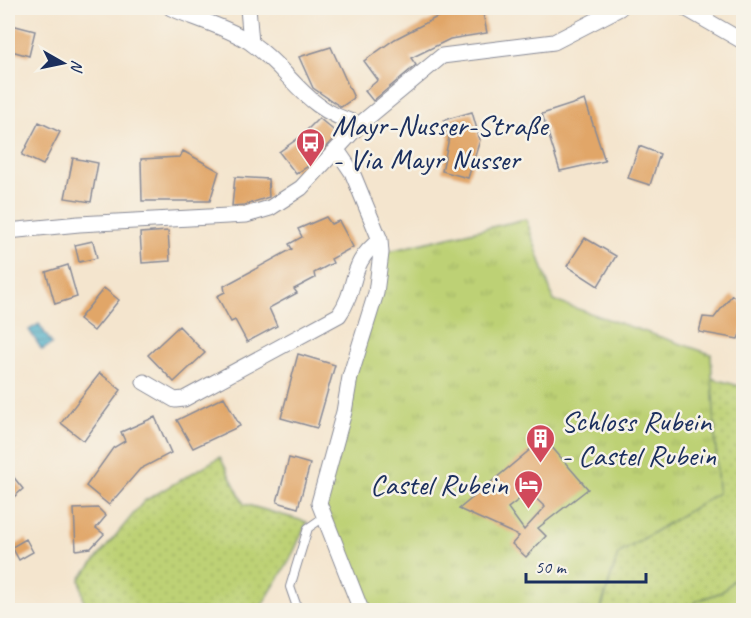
<svg xmlns="http://www.w3.org/2000/svg" width="751" height="618" viewBox="0 0 751 618" font-family="Caveat,sans-serif">
<style>
.grass{fill:url(#grass-dots);stroke:#6c8069;stroke-width:1.5}
.park{fill:url(#park-tufts);stroke:#6c8069;stroke-width:1.5}
.water{fill:url(#water-rules);stroke:#306c92;stroke-width:1.5}
.building{fill:#e1a668;fill-rule:evenodd}
.lines{fill:none;stroke-linecap:round;stroke-linejoin:round}
.lane-casing{stroke:#888a96;stroke-width:10}
.street-casing{stroke:#888a96;stroke-width:17}
.lane{stroke:#fff;stroke-width:8}
.street{stroke:#fff;stroke-width:15}
.labels{text-anchor:middle;dominant-baseline:central;stroke-width:5;stroke-linejoin:round;paint-order:stroke}
.poi-label{font-size:30px;fill:#1b2f5e;stroke:#f7f3e8;text-anchor:start}
</style>
<defs>
<pattern id="grass-dots" width="8" height="8" patternUnits="userSpaceOnUse" patternTransform="scale(1.5)"><rect width="8" height="8" fill="#bdd174"/><path d="M2 2h.1M6 6h.1" fill="none" stroke="#a2b467" stroke-width="1.8" stroke-linecap="round"/></pattern>
<pattern id="park-tufts" width="24" height="20" patternUnits="userSpaceOnUse" patternTransform="scale(1.5)"><rect width="24" height="20" fill="#bdd174"/><path d="M3 7l-1-3M5 7V3M7 7l1-3M15 17l-1-3M17 17v-4M19 17l1-3" fill="none" stroke="#a2b467"/></pattern>
<pattern id="water-rules" width="6" height="5" patternUnits="userSpaceOnUse" patternTransform="scale(1.5)"><rect width="6" height="5" fill="#45aac5"/><path d="M0 2.5h6" fill="none" stroke="#398ba3"/></pattern>
</defs>
<rect width="100%" height="100%" fill="#f7f3e8"/>
<filter id="ink" filterUnits="userSpaceOnUse"><feTurbulence type="fractalNoise" baseFrequency=".0167" numOctaves="2"/><feDisplacementMap in="SourceGraphic" scale="12" xChannelSelector="R" yChannelSelector="G"/><feConvolveMatrix kernelMatrix="1 2 1 2 8 2 1 2 1" color-interpolation-filters="sRGB"/></filter>
<filter id="wash" filterUnits="userSpaceOnUse"><feTurbulence type="fractalNoise" baseFrequency=".008" numOctaves="4" result="noise"/><feDisplacementMap in="SourceGraphic" scale="24" xChannelSelector="R" yChannelSelector="G"/><feGaussianBlur stdDeviation="1.35" result="paint"/><feColorMatrix in="noise" values="0 0 0 0 0 0 0 0 0 0 0 0 0 0 0 0 0 1.4 0 .05"/><feComposite in="paint" operator="in"/></filter>
<g filter="url(#wash)">
<rect width="100%" height="100%" fill="#f4e5ce"/>
<path class="grass" d="M711 378 743 387V570L722 592 697 601 685 610H601L618 554 718 493Z
M220 457 244 504 307 522 290 560 259 610H93L84 603 80 579 144 501Z"/>
<path class="park" d="M526 219 554 301 711 354 718 493 618 554 600 610H361L319 503 381 253Z
M743 570V610H685L697 601 722 592Z"/>
<path class="water" d="M39 324 52 344 42 350 29 330Z"/>
<g id="blocks">
<path class="building" d="M482 8 487 33 450 39 411 58 416 65 373 101 365 91 378 80 364 61 395 39 439 16Z
M8 24 35 31 29 56 8 50Z
M331 47 354 98 341 107 313 88 299 57Z
M585 100 605 161 560 171 542 114Z
M472 112 480 140 468 178 442 171 449 138 444 120Z
M319 118 338 134 307 167 296 174 279 152 300 137Z
M39 122 60 132 43 165 22 155Z
M639 146 660 154 650 185 628 178Z
M183 151 219 171 210 201H142L141 159 180 157Z
M73 158 98 163 91 202 65 198Z
M235 177 268 179 269 197 245 205 232 206Z
M326 217 331 224 339 221 353 247 331 259 333 263 314 273 315 278 294 289 297 293 269 308 277 326 247 342 235 320 231 322 217 296 225 292 224 286 292 249 289 244 302 237 298 229Z
M168 231 170 261 142 263 140 233Z
M585 238 616 256 598 286 567 266Z
M93 241 97 258 79 262 75 245Z
M68 265 77 297 55 304 46 272Z
M104 288 119 300 94 331 79 319Z
M732 295 744 305V325L738 339 699 332 703 317 714 318Z
M179 326 205 353 174 382 148 355Z
M298 354 335 365 317 428 281 418Z
M100 373 121 390 84 441 61 423Z
M224 397 240 426 193 448 177 420Z
M155 417 171 453 140 469 109 505 86 486 113 448 125 441 121 432Z
M544 438 588 489 538 528 546 536 526 557 512 544 519 536 459 509ZM529 492 545 507 524 530 508 508Z
M289 458 310 464 298 508 277 502Z
M8 470 23 489 8 502Z
M98 508 106 516 96 528 104 534 91 548 76 550 74 509Z
M26 539 33 552 19 560 12 547Z"/>
</g>
</g>
<g filter="url(#ink)">
<use href="#blocks" fill-opacity="0" stroke="#888a96" stroke-width="1.5"/>
<g class="lines">
<defs>
<path id="lane" d="M298 610 290 587 308 528 324 517"/>
<path id="street" d="M171 8C194 18 232 29 251 43 294 73 303 110 360 124
M248 8 251 43
M685 8 744 42
M337 150 352 172 380 240 381 253 376 293 350 377 344 412 319 503 361 610
M8 231 79 224 246 215 270 208 301 188 360 124 442 56 554 42 620 8
M144 382 175 400 184 399 339 315C359 287 347 264 380 240"/>
</defs>
<use href="#lane" class="lane-casing"/>
<use href="#street" class="street-casing"/>
<use href="#lane" class="lane"/>
<use href="#street" class="street"/>
</g>
</g>
<defs>
<symbol id="bus-pin" viewBox="-11 -11 22 30"><path d="M0 17L-7.5 6A9.5 9.5 0 1 1 7.5 6Z" fill="#d1495b" stroke="#f7f3e8"/><path d="M-5-6H5V4H4V6H2V4H-2V6H-4V4H-5ZM-3.5-4V0h7V-4ZM-3.5 1.2v1.5H-2V1.2ZM2 1.2v1.5H3.5V1.2Z" fill="#fff"/></symbol>
<symbol id="building-pin" viewBox="-11 -11 22 30"><path d="M0 17L-7.5 6A9.5 9.5 0 1 1 7.5 6Z" fill="#d1495b" stroke="#f7f3e8"/><path d="M-4-6H4V6H1V3H-1V6H-4ZM-2.5-4.3h1.7v1.8h-1.7ZM.8-4.3h1.7v1.8H.8ZM-2.5-1h1.7V.8h-1.7ZM.8-1h1.7V.8H.8Z" fill="#fff"/></symbol>
<symbol id="hotel-pin" viewBox="-11 -11 22 30"><path d="M0 17L-7.5 6A9.5 9.5 0 1 1 7.5 6Z" fill="#d1495b" stroke="#f7f3e8"/><path d="M-6-4.5h1.5V1H6V5H4.5V3h-9V5H-6ZM-4 0a1.8 1.8 0 1 1 3.6 0ZM.5 0V-2.5h3Q6-2.5 6 0Z" fill="#fff"/></symbol>
</defs>
<g fill-rule="evenodd">
<use href="#bus-pin" x="294" y="126" width="33" height="45"/>
<use href="#building-pin" x="524" y="422" width="33" height="45"/>
<use href="#hotel-pin" x="512" y="468" width="33" height="45"/>
</g>
<g class="labels">
<g class="poi-label">
<text x="332" y="125">Mayr-Nusser-Straße<tspan x="332" dy="34">- Via Mayr Nusser</tspan></text>
<text x="561" y="421">Schloss Rubein<tspan x="561" dy="34">- Castel Rubein</tspan></text>
<text x="508" y="484" text-anchor="end">Castel Rubein</text>
</g>
</g>
<rect width="751" height="618" fill="none" stroke="#f7f3e8" stroke-width="30"/>
<g transform="translate(63 63) rotate(99)" stroke="#f7f3e8" stroke-width="4.5" paint-order="stroke">
<path d="M0-4.5L10 22L0 15L-10 22Z" fill="#1b2f5e"/>
<text y="-9" font-size="16" font-weight="bold" text-anchor="middle" fill="#1b2f5e">N</text>
</g>
<path d="M526 573v9h120v-9" fill="none" stroke="#1b2f5e" stroke-width="3"/>
<text x="535" y="573" font-size="18" fill="#1b2f5e" stroke="#f7f3e8" stroke-width="4.5" paint-order="stroke">50 m</text>
</svg>
